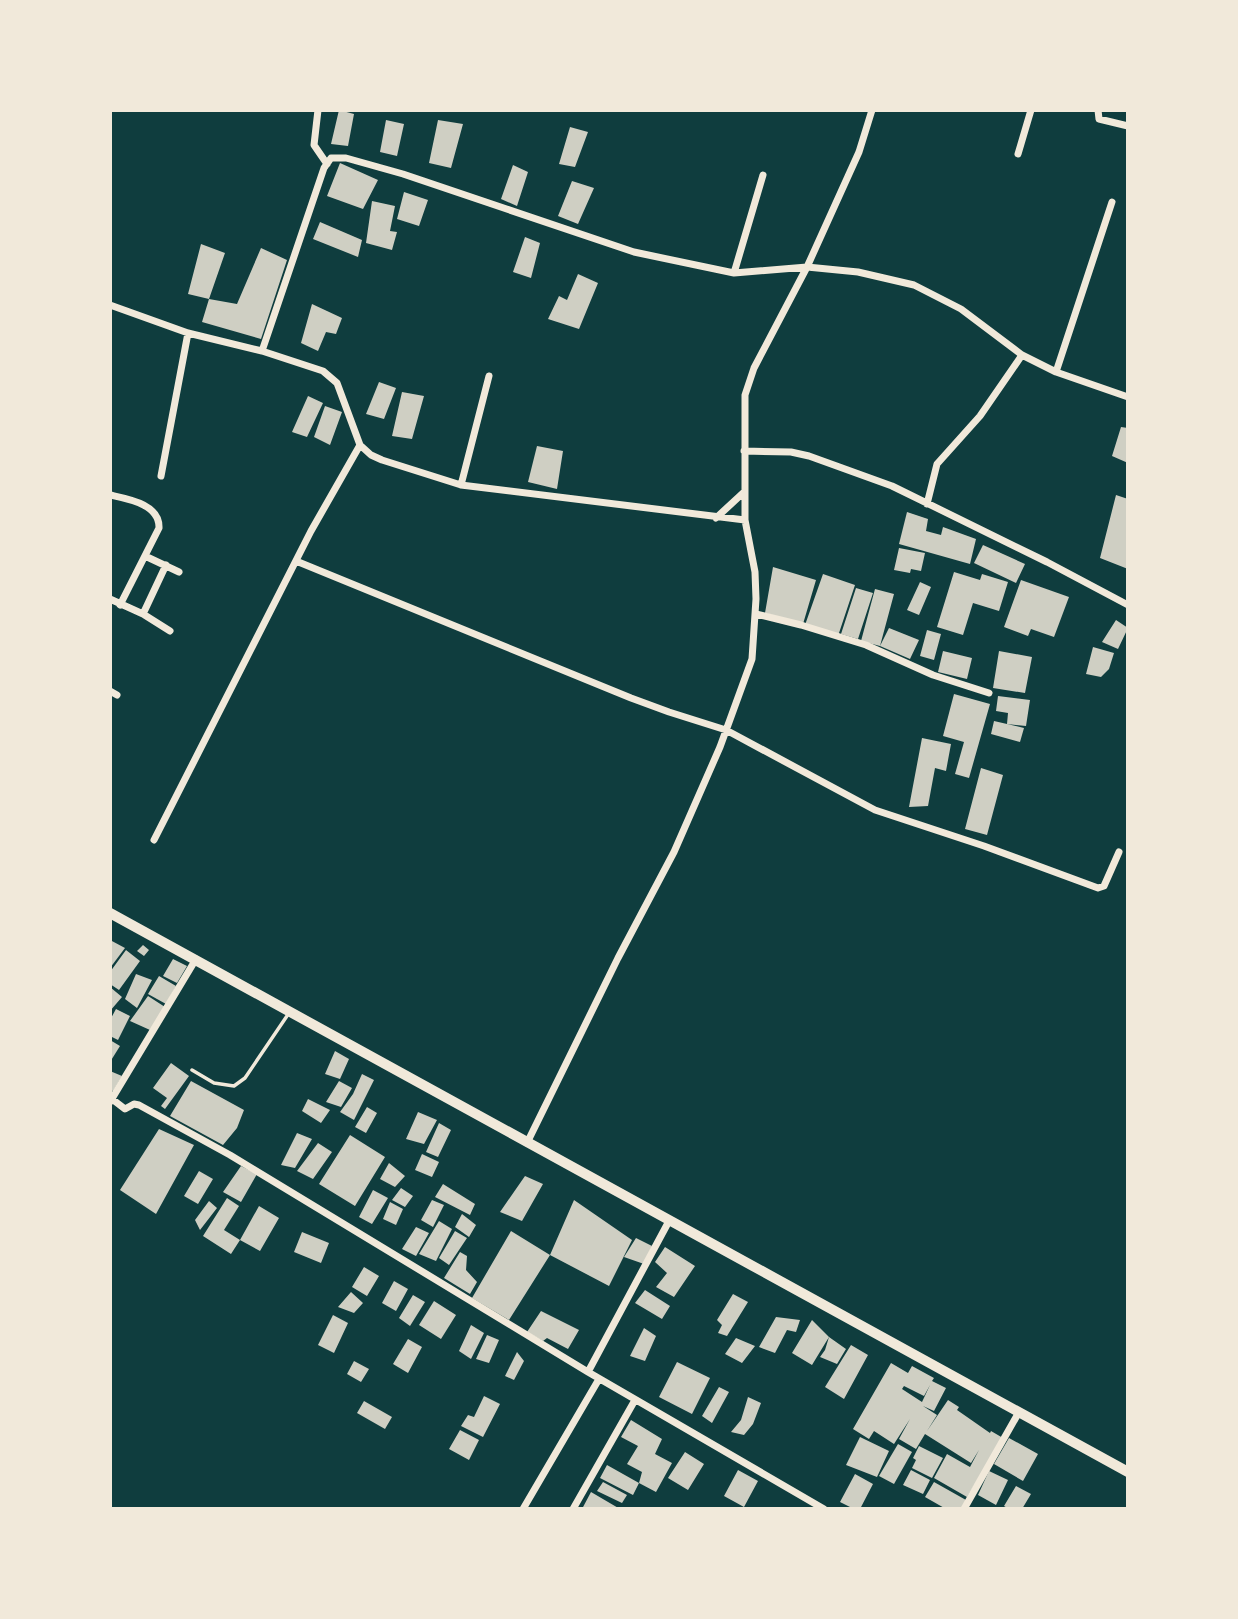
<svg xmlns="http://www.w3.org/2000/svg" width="1238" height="1619" viewBox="0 0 1238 1619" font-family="Jost,sans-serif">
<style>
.building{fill:#cfcfc3;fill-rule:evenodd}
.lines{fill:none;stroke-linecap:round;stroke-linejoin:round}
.service{stroke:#f1e9da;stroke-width:3.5}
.minor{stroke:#f1e9da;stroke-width:7}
.secondary{stroke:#f1e9da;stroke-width:10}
</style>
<rect width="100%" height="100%" fill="#0f3d3e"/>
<path class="building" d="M339 110 354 114 348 146 331 144Z
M386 120 404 124 397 156 380 152Z
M438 120 463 124 451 168 429 163Z
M570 127 588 132 575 167 559 164Z
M340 163 378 180 363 209 327 196Z
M513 165 528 172 517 206 501 199Z
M572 181 594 188 578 224 558 216Z
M404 192 428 200 419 226 397 219Z
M372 201 395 206 390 231 397 232 392 250 366 243Z
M320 222 362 240 358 257 313 239Z
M525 237 540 243 531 278 513 272Z
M201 244 225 253 209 299 237 304 261 248 287 260 261 339 202 322 209 299 188 294Z
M578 274 598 283 579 329 548 319 559 296 567 300Z
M312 304 342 318 336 334 326 332 318 351 301 343Z
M379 382 396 388 384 419 366 414Z
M402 392 424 396 412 439 392 436Z
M308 396 323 403 307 437 292 432Z
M325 406 342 412 330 445 314 437Z
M1121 427 1128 428V463L1112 456Z
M537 446 563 451 557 489 528 482Z
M1116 495 1128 499V569L1100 558Z
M907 512 928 519 926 531 941 535 943 527 976 539 970 564 899 544Z
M983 545 1025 564 1016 583 974 563Z
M899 548 925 553 921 571 911 569 910 573 894 570Z
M773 567 816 580 803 624 765 613Z
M954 572 980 580 982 574 1008 582 999 611 973 603 963 635 937 627Z
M823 574 855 585 838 636 805 625Z
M1021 580 1069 597 1054 637 1031 629 1028 636 1004 627Z
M920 582 931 587 919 615 907 610Z
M856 588 873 593 858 639 841 634Z
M875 589 894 594 880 646 889 628 919 640 910 659 880 646 861 641Z
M1116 620 1128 628 1118 649 1102 642Z
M927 630 941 634 934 660 920 656Z
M1093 647 1114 653 1109 669 1101 677 1086 674Z
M943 651 972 658 967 679 938 672Z
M999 651 1032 657 1025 693 993 688Z
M954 694 990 704 969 778 955 774 964 742 943 736Z
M998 696 1030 700 1026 726 1007 724 1024 728 1020 742 991 734 994 721 1007 724 1008 713 996 711Z
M922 738 951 744 946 771 935 768 928 806 909 807Z
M981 768 1003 775 987 835 965 829Z
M110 940 125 948 110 968Z
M143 945 149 950 144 956 137 951Z
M126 950 140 961 119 990 110 984V972Z
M173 959 187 966 177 983 163 976Z
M136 974 152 980 137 1008 125 999Z
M159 976 176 986 166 1004 148 994Z
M110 987 122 997 110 1011Z
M148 996 165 1007 150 1030 130 1021Z
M116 1009 130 1016 118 1040 110 1036V1020Z
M110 1040 120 1046 110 1062Z
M335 1051 349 1059 340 1079 325 1074Z
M171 1063 189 1076 165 1109 161 1106 167 1098 153 1088Z
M110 1071 122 1076 113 1091 110 1090Z
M362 1074 374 1080 354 1120 340 1112 353 1094Z
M191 1081 244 1110 237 1128 223 1145 170 1116Z
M339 1081 352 1088 341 1107 326 1102Z
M308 1099 330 1110 321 1123 302 1111Z
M367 1107 377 1113 366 1133 355 1127Z
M418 1112 437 1120 424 1144 406 1139Z
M439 1123 451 1130 438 1157 426 1152Z
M159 1129 194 1145 156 1214 120 1190Z
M297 1133 312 1139 295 1168 281 1165Z
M350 1135 385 1157 355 1206 319 1184Z
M318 1143 332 1152 313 1179 297 1171Z
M422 1154 439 1162 432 1177 415 1170Z
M389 1163 405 1176 395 1187 380 1179Z
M241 1166 257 1174 241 1202 223 1192Z
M199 1171 213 1179 198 1204 184 1196Z
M525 1176 543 1184 522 1221 500 1212Z
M443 1184 475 1204 470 1215 435 1197Z
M401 1188 413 1196 405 1207 392 1200Z
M373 1190 388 1198 372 1224 359 1217Z
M227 1198 239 1206 224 1230 240 1240 231 1254 203 1236Z
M432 1200 444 1205 433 1227 421 1220Z
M574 1200 632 1240 609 1286 550 1255Z
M209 1201 217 1208 200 1230 195 1220Z
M390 1202 403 1209 396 1225 383 1219Z
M259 1206 279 1218 260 1251 240 1240Z
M462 1214 476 1225 469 1237 455 1227Z
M439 1221 452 1229 436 1261 419 1254Z
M416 1227 429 1233 416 1256 402 1249Z
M455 1231 467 1238 449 1265 439 1258Z
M511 1231 550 1255 509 1320 472 1298Z
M302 1232 329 1243 321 1263 294 1252Z
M636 1238 652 1246 644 1264 624 1257Z
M665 1247 695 1266 674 1297 656 1287 667 1273 655 1262Z
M460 1252 467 1256 466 1270 477 1282 470 1294 444 1278Z
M364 1267 379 1276 367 1296 352 1287Z
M394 1281 408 1289 396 1311 382 1303Z
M645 1290 670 1306 662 1319 635 1303Z
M351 1292 363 1303 354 1313 338 1307Z
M733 1294 748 1302 727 1336 718 1333 722 1325 717 1320Z
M413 1295 425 1302 410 1326 399 1318Z
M434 1301 456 1315 441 1339 419 1325Z
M541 1311 579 1330 568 1349 547 1338 543 1341 527 1332Z
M333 1315 348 1323 334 1353 318 1345Z
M776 1317 800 1320 796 1332 787 1330 775 1353 759 1347Z
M812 1320 829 1337 846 1349 837 1364 820 1357 825 1350 829 1337 812 1365 792 1353Z
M471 1325 484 1333 471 1359 459 1351Z
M644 1328 656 1336 645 1361 630 1356Z
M487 1335 499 1340 489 1363 476 1359Z
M736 1338 755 1346 742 1363 725 1354Z
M408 1339 422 1347 408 1373 393 1364Z
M851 1345 868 1355 844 1399 825 1387Z
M517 1352 524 1361 514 1380 505 1376Z
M354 1361 369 1369 361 1382 347 1374Z
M677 1362 710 1378 692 1414 659 1397Z
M891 1363 908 1373 912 1366 934 1378 932 1381 946 1388 934 1411 923 1406 937 1415 927 1431 948 1400 959 1407 957 1410 990 1433 991 1431 1003 1438 967 1497 934 1478 947 1454 970 1467 979 1450 971 1463 925 1434 916 1449 899 1439 910 1419 894 1444 874 1431 869 1439 853 1429ZM930 1385 922 1402 902 1389 904 1386 924 1396Z
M719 1387 729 1392 712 1423 702 1416Z
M484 1396 500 1404 483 1437 461 1426 468 1415 474 1417Z
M748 1397 761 1403 753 1424 744 1435 731 1432 741 1420Z
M364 1401 392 1417 385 1429 357 1413Z
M631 1420 662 1439 655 1454 672 1463 656 1492 639 1483 642 1472 627 1464 638 1446 621 1437Z
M460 1430 479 1440 469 1460 449 1449Z
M860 1437 889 1451 877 1477 846 1465Z
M1009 1438 1038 1454 1023 1481 994 1464Z
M898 1444 912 1452 894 1484 879 1476Z
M919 1446 943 1458 932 1478 912 1468 916 1460 913 1458Z
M685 1452 704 1464 688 1490 668 1478Z
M607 1465 639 1483 633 1495 600 1478Z
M738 1470 758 1481 744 1507 724 1496Z
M911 1470 930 1480 923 1494 903 1485Z
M989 1471 1008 1480 996 1505 978 1495Z
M855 1474 873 1484 860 1509H854L840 1502Z
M603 1482 627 1495 622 1503 597 1491Z
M934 1482 966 1500 961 1509H946L925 1497Z
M1016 1486 1031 1494 1022 1509H1009L1004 1506Z
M591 1492 620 1509H582Z"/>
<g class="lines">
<path class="service" d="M192 1070 214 1083 234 1086 245 1078 289 1013"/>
<path class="minor" d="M318 110 314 145 327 164
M1098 110 1099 119 1128 126
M1018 154 1031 110
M734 273 763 175
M110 305 188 333 262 351 323 371 337 383 360 445 371 455 382 460 461 485 745 520
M262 351 324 168 331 158H346L403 174 634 252 734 273 807 267 858 272 914 285 961 309 1022 355 1056 372 1128 397
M1056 372 1112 202
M744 451 791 452 809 456 892 486 1047 562 1128 605
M161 476 188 333
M461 485 489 376
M110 495C128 499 160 504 159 528L120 605
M927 504 937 464 980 416 1022 355
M716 518 743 493
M145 556 179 572
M296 561 631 698 669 712 726 730 875 810 984 846 1098 888 1104 886 1119 852
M110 599 143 614 170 631
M143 614 166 565
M756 614 801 625 866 645 933 675 989 693
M110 691 117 695
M154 840 311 531 360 445
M112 1099 125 1109 134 1104 139 1105 230 1155 588 1372 824 1509
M110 1102 196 959
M527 1143 618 958 674 852 720 747 752 659 756 599 755 572 745 520V395L754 368 807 267 859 152 872 110
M588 1372 669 1221
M523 1509 599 1379
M573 1509 635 1400
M964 1509 1019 1412"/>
<path class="secondary" d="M110 913 1128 1472"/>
</g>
<rect width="1238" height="1619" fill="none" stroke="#f1e9da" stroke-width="224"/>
</svg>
